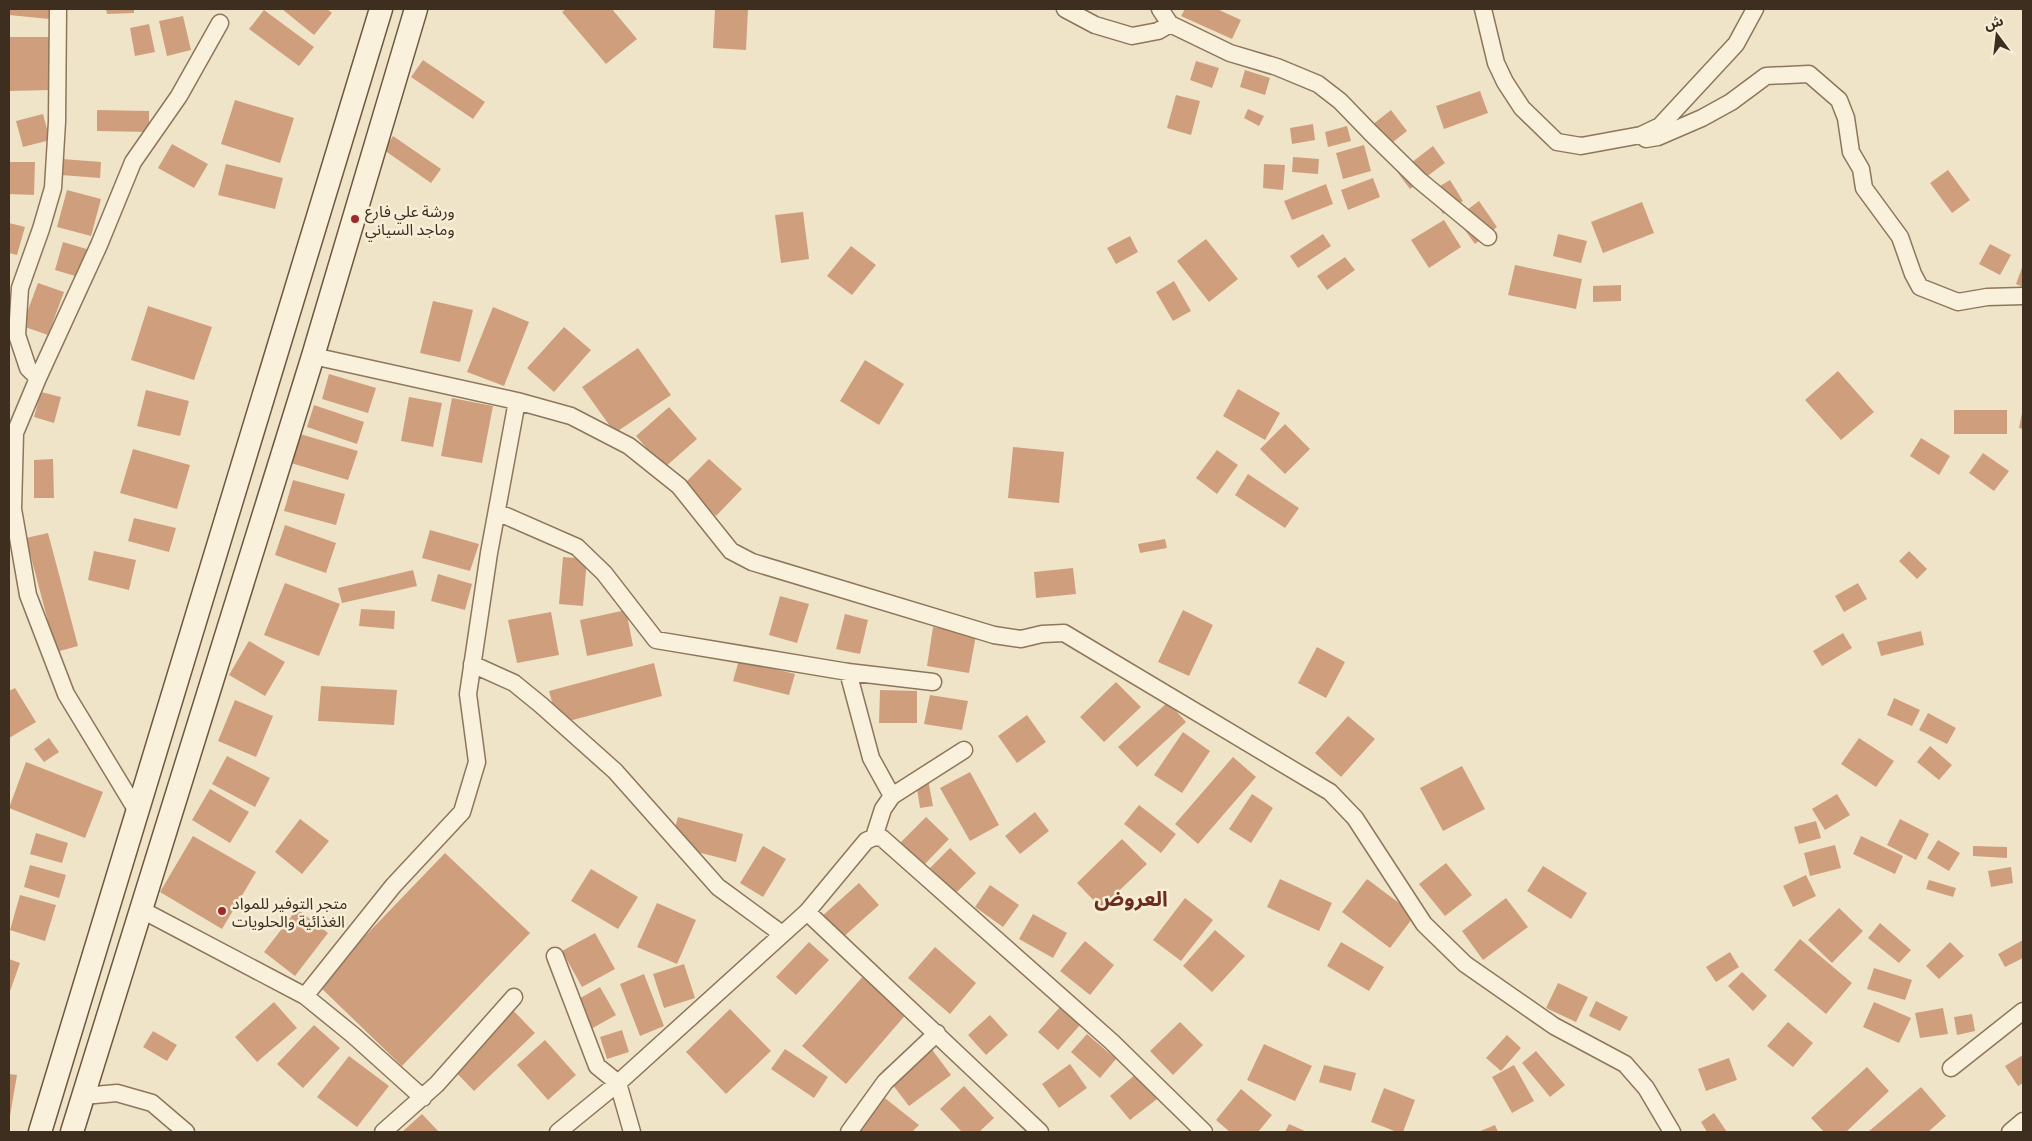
<svg xmlns="http://www.w3.org/2000/svg" width="2032" height="1141" viewBox="0 0 2032 1141" font-family="Literata,'Noto Sans Arabic',serif">
<style>
.building{fill:#cf9f7d}
.lines{fill:none;stroke-linecap:round;stroke-linejoin:round}
.street-casing{stroke:#8d765c;stroke-width:19}
.secondary-casing{stroke:#6f573f;stroke-width:25}
.street{stroke:#faf1dc;stroke-width:16}
.secondary{stroke:#faf1dc;stroke-width:22}
.poi-dot{fill:#9e2a2b;stroke:#f7eed8;stroke-width:2}
.labels{text-anchor:middle;dominant-baseline:central;stroke-width:5;stroke-linejoin:round;paint-order:stroke}
.poi-label{font-size:16px;fill:#3d2e20;stroke:#f7eed8;text-anchor:start}
.district-label{font-size:21px;font-weight:bold;fill:#6b2e1e;stroke:#f7eed8}
</style>
<rect width="100%" height="100%" fill="#f0e4c8"/>
<path class="building" d="M9 9H50L49 19 9 15Z
M106 9H134V13L107 14Z
M282 9H327L332 13 314 35Z
M566 9H612L637 39 606 64 562 12Z
M715 9H748L746 50 713 48Z
M1185 9H1217L1241 20 1232 39 1181 16Z
M264 10 314 47 299 66 249 29Z
M183 16 191 50 167 56 159 21Z
M149 24 155 52 135 56 130 28Z
M9 37H50L51 90 9 91Z
M423 60 485 102 473 119 411 77Z
M1196 61 1219 68 1212 88 1190 80Z
M1245 70 1270 78 1265 95 1240 87Z
M1480 91 1488 113 1444 129 1436 106Z
M1176 95 1200 101 1191 135 1167 128Z
M235 100 294 118 280 163 221 144Z
M1248 109 1264 116 1259 126 1244 118Z
M97 110 149 111V132L97 131Z
M1391 110 1407 131 1388 146 1372 125Z
M43 114 50 140 23 147 16 121Z
M1313 124 1315 140 1292 144 1290 128Z
M1347 126 1351 141 1328 147 1325 132Z
M393 136 441 169 431 183 384 150Z
M172 144 208 164 194 188 158 168Z
M1364 145 1371 171 1343 179 1336 153Z
M1433 146 1445 163 1410 189 1398 173Z
M1293 157 1319 159 1318 174 1292 172Z
M62 159 101 162 100 178 61 175Z
M9 162H35L34 195 9 194Z
M226 164 283 178 275 209 218 195Z
M1264 164 1285 165 1283 190 1263 188Z
M1948 170 1970 200 1952 213 1930 183Z
M1373 178 1380 197 1348 210 1341 190Z
M1450 180 1463 201 1443 214 1430 192Z
M1326 184 1333 204 1292 220 1284 201Z
M67 190 101 199 91 236 57 227Z
M1479 201 1497 227 1475 244 1456 218Z
M1642 202 1654 233 1603 253 1591 222Z
M803 212 809 259 781 263 775 215Z
M1444 220 1461 247 1429 268 1411 240Z
M9 223 25 227 17 255 9 253Z
M1323 234 1331 246 1298 268 1290 256Z
M1558 234 1587 241 1581 263 1553 256Z
M1130 236 1138 252 1116 264 1107 248Z
M1206 239 1238 279 1209 302 1177 261Z
M63 242 90 250 82 278 55 270Z
M1990 244 2011 255 2000 275 1979 264Z
M851 246 876 265 852 295 827 276Z
M1345 257 1355 270 1327 290 1317 276Z
M1515 265 1582 279 1576 309 1508 295Z
M2023 265V287L2016 284Z
M1174 281 1191 311 1173 321 1156 292Z
M38 283 64 292 48 335 22 326Z
M1621 285V301L1593 302V286Z
M433 301 473 310 460 362 420 353Z
M148 306 212 327 194 380 131 360Z
M493 307 529 322 504 386 467 372Z
M564 327 591 350 554 392 527 368Z
M638 348 671 395 615 433 582 387Z
M865 360 904 384 879 425 840 401Z
M1838 371 1874 412 1841 440 1805 400Z
M329 374 376 388 368 413 322 399Z
M1238 389 1280 413 1265 440 1223 416Z
M146 390 189 401 180 436 137 426Z
M41 392 61 397 54 423 34 417Z
M409 397 442 403 433 447 401 441Z
M452 398 493 406 482 463 441 456Z
M314 405 364 422 357 444 307 427Z
M669 407 697 439 664 468 636 436Z
M1954 410H2007V434H1954Z
M2022 413H2023V429L2019 428Z
M1285 424 1310 449 1285 474 1260 449Z
M300 434 358 451 348 480 291 463Z
M1921 438 1950 456 1939 475 1910 456Z
M1013 447 1064 452 1059 503 1008 498Z
M133 449 190 465 177 509 120 493Z
M1217 450 1238 465 1217 494 1196 478Z
M1983 453 2009 471 1994 491 1969 473Z
M53 459 54 498H34V460Z
M709 459 742 489 716 516 683 485Z
M1248 474 1299 508 1285 528 1235 495Z
M293 480 345 494 336 525 284 511Z
M134 518 176 528 169 552 128 541Z
M285 525 336 543 326 573 275 555Z
M430 530 479 544 470 571 422 558Z
M48 533 78 646 56 652 26 538Z
M1165 539 1167 548 1140 553 1138 544Z
M94 551 136 560 129 590 88 580Z
M1909 551 1927 569 1917 579 1899 561Z
M563 557 587 559 583 606 559 604Z
M1073 568 1076 594 1036 598 1034 572Z
M413 570 417 586 342 603 338 588Z
M438 574 472 584 465 610 431 601Z
M285 583 340 604 319 656 264 635Z
M1858 583 1867 599 1844 612 1835 596Z
M780 596 809 604 797 643 769 635Z
M361 609 395 611 394 629 359 626Z
M626 610 633 646 587 656 580 620Z
M1183 610 1213 625 1189 676 1158 662Z
M551 612 559 655 517 663 508 620Z
M845 614 868 620 860 654 836 649Z
M933 627 976 635 969 673 927 666Z
M1921 631 1924 645 1881 656 1877 642Z
M1843 633 1852 648 1822 666 1813 651Z
M249 641 285 662 265 696 229 675Z
M1317 647 1345 662 1326 698 1298 683Z
M739 660 795 674 789 695 733 681Z
M654 663 662 696 558 724 549 691Z
M1116 682 1141 707 1104 742 1080 717Z
M321 686 397 690 394 725 318 721Z
M15 688 36 722 9 738V691Z
M880 690 917 691V723H879Z
M930 695 968 701 962 730 924 724Z
M1894 698 1920 710 1912 726 1887 715Z
M235 700 273 716 256 757 218 741Z
M1168 702 1186 722 1137 767 1118 747Z
M1928 713 1956 728 1947 744 1919 730Z
M1027 715 1046 742 1017 763 998 736Z
M1348 716 1375 739 1341 777 1315 753Z
M1183 732 1210 751 1182 793 1154 775Z
M49 738 59 752 44 762 34 749Z
M1859 738 1894 761 1876 787 1841 764Z
M1930 746 1952 765 1939 780 1917 762Z
M227 756 270 778 255 807 212 784Z
M1233 757 1256 777 1198 844 1175 824Z
M26 762 103 792 85 838 9 808Z
M1462 766 1485 809 1443 831 1420 788Z
M970 772 999 825 970 841 940 788Z
M928 779 933 806 920 808 916 782Z
M210 789 249 812 230 843 192 820Z
M1252 794 1273 808 1251 843 1229 829Z
M1837 794 1850 815 1825 830 1812 809Z
M1139 805 1176 834 1161 853 1124 824Z
M1035 812 1049 831 1020 854 1005 836Z
M678 817 743 834 736 862 670 845Z
M926 817 949 839 922 867 898 845Z
M300 819 329 841 302 874 275 852Z
M1900 819 1929 834 1916 860 1887 845Z
M1816 821 1821 838 1799 844 1794 827Z
M36 833 68 843 62 863 30 854Z
M193 836 256 872 222 929 160 892Z
M1861 836 1903 856 1895 874 1853 854Z
M1122 839 1147 864 1101 908 1077 883Z
M1938 840 1960 853 1949 871 1927 858Z
M1835 845 1841 868 1810 876 1804 853Z
M763 846 786 859 763 897 740 883Z
M1973 846 2007 847V858L1973 856Z
M950 848 976 873 956 893 930 868Z
M445 853 530 933 402 1066 318 985Z
M1446 863 1472 895 1445 916 1419 884Z
M30 865 66 875 59 898 24 887Z
M1543 866 1587 893 1571 919 1527 891Z
M2011 867 2013 883 1991 887 1988 871Z
M591 869 638 897 618 929 571 901Z
M1806 875 1816 896 1793 907 1783 886Z
M1280 879 1332 903 1319 931 1267 907Z
M1367 879 1415 915 1390 948 1342 912Z
M1929 880 1956 888 1953 897 1926 889Z
M859 883 879 905 840 940 820 918Z
M990 885 1019 905 1003 927 975 907Z
M20 895 56 905 45 941 10 930Z
M1185 898 1213 920 1181 961 1153 940Z
M1506 898 1528 927 1483 960 1462 931Z
M657 903 696 920 677 964 637 947Z
M1839 908 1863 931 1832 963 1808 940Z
M297 909 328 933 295 976 264 952Z
M1033 914 1067 933 1053 958 1019 939Z
M1880 923 1911 950 1899 963 1868 938Z
M1215 930 1245 956 1212 992 1183 966Z
M595 933 615 969 582 987 562 951Z
M1800 939 1852 983 1826 1014 1774 970Z
M2023 940V958L2005 967 1998 954Z
M1085 941 1114 965 1090 995 1060 971Z
M809 942 829 960 796 995 776 977Z
M1341 942 1384 967 1369 991 1327 966Z
M1950 942 1964 956 1939 979 1926 966Z
M935 947 976 983 950 1014 908 978Z
M1730 952 1739 967 1716 982 1706 967Z
M9 959 20 963 9 994Z
M684 964 695 998 664 1008 653 974Z
M1874 968 1912 980 1905 1000 1867 989Z
M1742 972 1767 996 1753 1011 1728 986Z
M644 974 664 1026 640 1036 620 984Z
M865 974 908 1012 846 1084 802 1046Z
M1558 983 1588 997 1576 1022 1546 1008Z
M600 987 616 1015 591 1029 575 1001Z
M1596 1001 1628 1017 1620 1031 1589 1016Z
M274 1002 297 1028 257 1062 235 1037Z
M1874 1002 1911 1018 1899 1043 1863 1027Z
M507 1004 535 1033 474 1091 446 1062Z
M1060 1007 1080 1025 1058 1050 1038 1032Z
M1943 1008 1948 1034 1920 1038 1915 1013Z
M730 1009 771 1051 726 1094 686 1052Z
M1972 1014 1975 1031 1957 1035 1954 1017Z
M990 1015 1008 1035 986 1055 968 1035Z
M1180 1022 1203 1045 1173 1075 1150 1051Z
M1788 1022 1813 1043 1793 1067 1767 1046Z
M314 1025 340 1048 303 1088 277 1064Z
M622 1030 629 1052 607 1059 600 1037Z
M153 1031 177 1045 167 1061 143 1047Z
M1087 1034 1116 1059 1100 1078 1071 1052Z
M1507 1035 1521 1048 1501 1071 1486 1058Z
M924 1039 951 1075 909 1106 882 1071Z
M545 1040 576 1075 548 1100 517 1065Z
M1264 1044 1312 1066 1295 1101 1247 1080Z
M785 1049 828 1077 814 1098 771 1069Z
M1536 1051 1565 1085 1550 1097 1522 1063Z
M2023 1055V1083L2018 1086 2005 1066Z
M349 1056 389 1086 357 1127 317 1097Z
M1729 1058 1737 1080 1706 1091 1698 1069Z
M1070 1064 1087 1088 1059 1108 1042 1084Z
M1324 1065 1356 1073 1351 1091 1319 1082Z
M1514 1065 1534 1101 1512 1113 1492 1077Z
M1867 1067 1889 1091 1846 1132H1824L1811 1118Z
M9 1074 17 1075 10 1116H9Z
M1136 1074 1157 1099 1130 1120 1110 1096Z
M964 1086 994 1118 979 1132H962L940 1109Z
M1921 1087 1946 1116 1928 1132H1868Z
M1384 1088 1415 1100 1403 1132H1397L1371 1122Z
M1241 1089 1272 1115 1258 1132H1230L1216 1120Z
M881 1095 919 1125 912 1132H852Z
M1714 1113 1727 1132H1707L1701 1122Z
M422 1114 439 1132H402Z
M1289 1124 1307 1132H1285Z
M1495 1125 1498 1132H1478Z"/>
<g class="lines">
<defs>
<path id="street" d="M1065 9 1095 25 1132 36 1158 31 1170 24
M1160 9 1170 24 1230 53 1277 67 1318 84 1340 101 1370 132 1419 180 1488 237
M1483 9 1496 63 1505 82 1522 108 1557 142 1581 146 1641 135 1660 126 1736 44 1755 9
M1641 135 1646 139 1658 137 1702 118 1731 102 1766 76 1809 74 1839 100 1846 118 1851 152 1861 169 1864 188 1900 237 1913 274 1920 287 1958 302 1987 297 2023 296
M313 356 517 401 571 416 629 446 679 486 731 551 752 562 994 635 1021 639 1042 634 1064 633 1330 792 1355 818 1424 924 1465 964 1554 1026 1625 1064 1646 1088 1672 1132
M38 378 28 368 17 335 20 288 41 229 53 188 57 122 58 9
M497 512 577 547 604 573 656 640 848 672 933 682
M472 664 514 683 541 705 615 771 718 887 782 934
M848 672 871 758 892 796
M137 811 66 694 28 595 13 509 15 433 38 378 99 245 133 162 179 96 220 23
M874 837 882 838 1112 1042 1204 1132
M140 909 305 996 353 1035 423 1098
M807 912 1040 1132
M555 956 597 1066 618 1083 632 1132
M305 996 393 886 462 812 477 762 468 694 489 553 517 401
M1951 1068 2023 1011
M83 1096 117 1093 152 1103 186 1132
M383 1132 437 1084 514 997
M558 1132 618 1083 807 912 866 841 874 837 883 809 892 796 964 750
M849 1132 885 1082 937 1033
M2010 1132 2023 1121"/>
<path id="secondary" d="M40 1132 381 9
M72 1132 313 356 416 9"/>
</defs>
<use href="#street" class="street-casing"/>
<use href="#secondary" class="secondary-casing"/>
<use href="#street" class="street"/>
<use href="#secondary" class="secondary"/>
</g>
<g class="poi-dot">
<circle cx="355" cy="219" r="5"/>
<circle cx="222" cy="911" r="5"/>
</g>
<g class="labels">
<g class="poi-label">
<text x="365" y="210">ورشة علي فارع<tspan x="365" dy="18">وماجد السياني</tspan></text>
<text x="232" y="902">متجر التوفير للمواد<tspan x="232" dy="18">الغذائية والحلويات</tspan></text>
</g>
<g class="district-label">
<text x="1131" y="896">العروض</text>
</g>
</g>
<rect width="2032" height="1141" fill="none" stroke="#3d2e20" stroke-width="20"/>
<g transform="translate(1997 35) rotate(345)" stroke="#f7eed8" stroke-width="4" paint-order="stroke">
<path d="M0-4L9 19L0 12L-9 19Z" fill="#3d2e20"/>
<text y="-8" font-size="14" font-weight="bold" text-anchor="middle" fill="#3d2e20">ش</text>
</g>
</svg>
